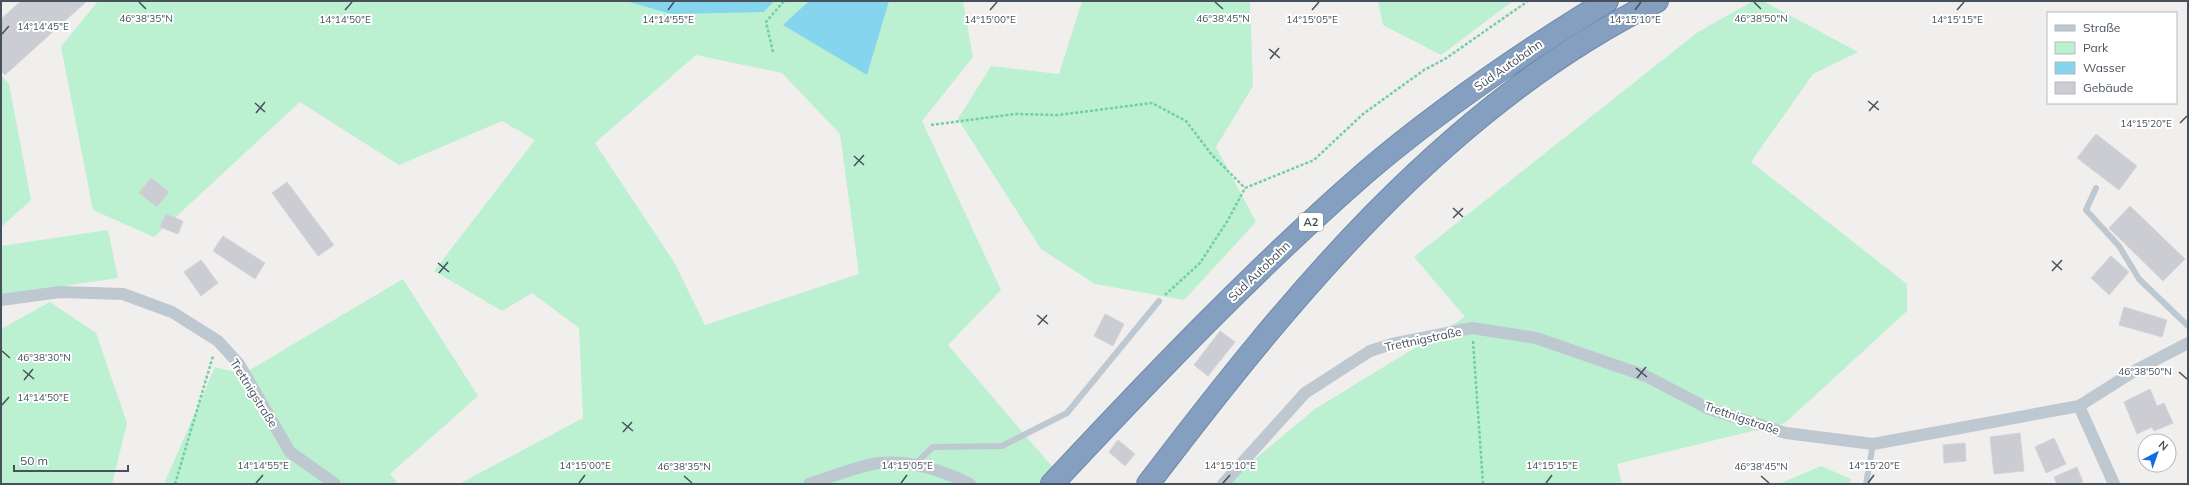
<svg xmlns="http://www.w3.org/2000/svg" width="2189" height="485" viewBox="0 0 2189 485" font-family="Mulish,sans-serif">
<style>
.green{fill:#bbf0d1;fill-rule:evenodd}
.water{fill:#86d5ef}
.building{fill:#cbcdd3;stroke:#d2d4da}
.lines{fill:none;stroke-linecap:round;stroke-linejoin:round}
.highway-casing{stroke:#6f8aab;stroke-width:24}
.path{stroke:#72cfa4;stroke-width:2.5;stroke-dasharray:3 2;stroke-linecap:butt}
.lane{stroke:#bec8d1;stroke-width:6}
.street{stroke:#bec8d1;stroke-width:12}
.highway{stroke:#849fbf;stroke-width:22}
.ticks{fill:none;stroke:#46515c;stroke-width:1.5}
.labels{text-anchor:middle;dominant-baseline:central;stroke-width:4;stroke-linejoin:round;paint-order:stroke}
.shield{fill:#fff;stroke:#7e858d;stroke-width:1}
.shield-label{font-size:11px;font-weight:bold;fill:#46515c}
.street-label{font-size:12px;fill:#46515c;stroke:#fff}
.ticks-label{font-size:10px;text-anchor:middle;fill:#46515c;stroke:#fff;stroke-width:4;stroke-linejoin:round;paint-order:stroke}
</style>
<rect width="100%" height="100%" fill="#f1eeee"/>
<path class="green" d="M98 1H963L973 57 922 121 1001 290 948 345 1067 484H459L583 418 579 328 532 293 502 311 434 271 535 140 502 121 399 165 300 102 154 237 93 210 61 47ZM696 55 782 73 840 134 859 274 705 325 674 262 595 143Z
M1082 1H1250L1253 86 1216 147 1256 222 1184 300 1095 284 1041 249 958 119 991 66 1059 74Z
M1378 1H1513L1441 55 1383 25Z
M1753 1H1763L1858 52 1813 74 1751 162 1907 284V311L1785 423 1617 464 1622 484H1225L1315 409 1465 317 1414 257 1698 32Z
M1 75 9 84 31 200 1 227Z
M108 230 118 278 1 295V246Z
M403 279 478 396 390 474 398 484H164L215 367 243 374Z
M50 302 96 333 127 423 112 484H5L1 481V329Z
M1821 466 1851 479 1850 484H1779Z"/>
<path class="water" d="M626 1H774L764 12 671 14Z
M809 1H889L867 75 783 25Z"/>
<path class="building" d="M21 1H87L5 75 1 71V19Z
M2096 134 2137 166 2119 190 2077 158Z
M151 178 169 192 157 207 139 193Z
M287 182 334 245 318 256 272 193Z
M2130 206 2185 259 2163 281 2109 228Z
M166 214 183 221 178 234 160 227Z
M223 236 265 263 255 279 213 251Z
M2111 256 2129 272 2109 295 2091 278Z
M201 260 218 283 201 296 184 272Z
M2124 307 2167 320 2162 337 2119 325Z
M1105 314 1124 324 1113 346 1094 336Z
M1220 331 1235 342 1208 376 1194 365Z
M2150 389 2157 406 2164 403 2173 423 2154 431 2152 427 2137 434 2124 402Z
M2020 433 2024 471 1994 474 1990 437Z
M2054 438 2066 464 2046 473 2035 447Z
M1118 440 1135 454 1125 466 1109 452Z
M1965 443 1966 461 1944 463 1943 445Z
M2077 467 2083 482 2078 484H2057L2054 477Z"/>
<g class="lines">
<defs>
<path id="highway" d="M1052 484C1152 377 1254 270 1365 173 1440 109 1522 53 1607 1
M1148 484C1288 300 1446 105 1657 1"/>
</defs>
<use href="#highway" class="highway-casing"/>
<path class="path" d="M773 52 766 22 784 1
M931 125 1015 114 1058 115 1152 103 1186 121 1212 155 1245 188
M1165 295 1200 263 1228 220 1245 188 1314 160 1363 114 1424 70 1445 59 1528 1
M1473 341 1483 484
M175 484 213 356"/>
<path class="lane" d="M2096 188 2086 210 2119 246 2139 279 2188 326
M915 464 933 447 1002 446 1067 413 1159 301
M1866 484 1873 444"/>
<path class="street" d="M1 300 60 292 123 294 172 312 218 341 239 364 290 452 335 484
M2079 406 2114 484
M809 484C828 478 861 465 879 463 912 460 941 470 970 484
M1223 484 1305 393 1370 351 1392 344 1472 328 1536 338 1646 376 1709 409 1786 433 1873 444 2079 406 2136 370 2188 343"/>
<use href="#highway" class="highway"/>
</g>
<path class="ticks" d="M139 2 146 9M1215 2 1223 9M1754 2 1761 9M345 10 352 2M668 10 674 2M990 10 997 2M1312 10 1319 2M1635 10 1641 2M1957 10 1964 2M2 34 9 26M1269 49 1280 58M1270 59 1279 48M1868 101 1879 110M255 103 265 112M1869 111 1878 101M256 113 265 102M2180 123 2187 116M854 156 864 165M854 166 864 155M1453 208 1463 217M1453 218 1463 208M2052 261 2062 270M438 263 449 272M2052 271 2062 260M439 273 448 262M1037 315 1048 324M1038 325 1047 315M2 351 10 358M1636 368 1647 377M23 370 34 379M2179 372 2187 379M1637 378 1646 367M24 380 33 369M2 405 9 397M622 422 633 431M623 432 632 422M684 476 692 483M1761 476 1769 483M256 483 263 475M579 483 585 475M901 483 907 475M1223 483 1230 475M1546 483 1552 475M1868 483 1874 475"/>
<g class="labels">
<rect class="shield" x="1299" y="213" width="24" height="18" rx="3"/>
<g class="shield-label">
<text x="1311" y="222">A2</text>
</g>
<g class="street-label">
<text transform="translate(1508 65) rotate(-35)">Süd Autobahn</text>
<text transform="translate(1259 271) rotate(-44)">Süd Autobahn</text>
<text transform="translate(1423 339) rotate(-12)">Trettnigstraße</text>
<text transform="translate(254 393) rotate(58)">Trettnigstraße</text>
<text transform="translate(1742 418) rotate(19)">Trettnigstraße</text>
</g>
</g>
<g class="ticks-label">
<text x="146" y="22">46°38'35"N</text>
<text x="1223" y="22">46°38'45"N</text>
<text x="1761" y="22">46°38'50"N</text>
<text x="345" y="23">14°14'50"E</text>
<text x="668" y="23">14°14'55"E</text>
<text x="990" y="23">14°15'00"E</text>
<text x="1312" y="23">14°15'05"E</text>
<text x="1635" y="23">14°15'10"E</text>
<text x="1957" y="23">14°15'15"E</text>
<text x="43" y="30">14°14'45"E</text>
<text x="2146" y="127">14°15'20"E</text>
<text x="44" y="361">46°38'30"N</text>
<text x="2145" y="375">46°38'50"N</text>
<text x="43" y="401">14°14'50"E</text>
<text x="263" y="469">14°14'55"E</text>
<text x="585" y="469">14°15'00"E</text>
<text x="907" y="469">14°15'05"E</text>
<text x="1230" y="469">14°15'10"E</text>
<text x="1552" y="469">14°15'15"E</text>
<text x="1874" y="469">14°15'20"E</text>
<text x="684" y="470">46°38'35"N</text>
<text x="1761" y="470">46°38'45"N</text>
</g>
<rect width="2189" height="485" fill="none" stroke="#46515c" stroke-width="4"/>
<rect x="2047" y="12" width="130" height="92" fill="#ffffff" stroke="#b5b9be"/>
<rect x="2055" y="25" width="20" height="6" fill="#bec8d1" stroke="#b5b9be"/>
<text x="2083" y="32" font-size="12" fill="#46515c">Straße</text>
<rect x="2055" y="42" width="20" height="12" fill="#bbf0d1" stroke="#b5b9be"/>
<text x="2083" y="52" font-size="12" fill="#46515c">Park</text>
<rect x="2055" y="62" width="20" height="12" fill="#86d5ef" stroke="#b5b9be"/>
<text x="2083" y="72" font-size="12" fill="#46515c">Wasser</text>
<rect x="2055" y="82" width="20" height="12" fill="#cbcdd3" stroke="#b5b9be"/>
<text x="2083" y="92" font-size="12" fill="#46515c">Gebäude</text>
<g transform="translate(2157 453) rotate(41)"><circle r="19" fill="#ffffff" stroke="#b5b9be"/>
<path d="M0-3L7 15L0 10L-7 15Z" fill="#1368e6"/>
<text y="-6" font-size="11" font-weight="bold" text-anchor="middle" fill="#46515c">N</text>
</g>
<path d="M14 465v6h114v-6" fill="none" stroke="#46515c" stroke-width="2"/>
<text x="20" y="465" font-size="12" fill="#46515c" stroke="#ffffff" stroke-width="3" paint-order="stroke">50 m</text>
</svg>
